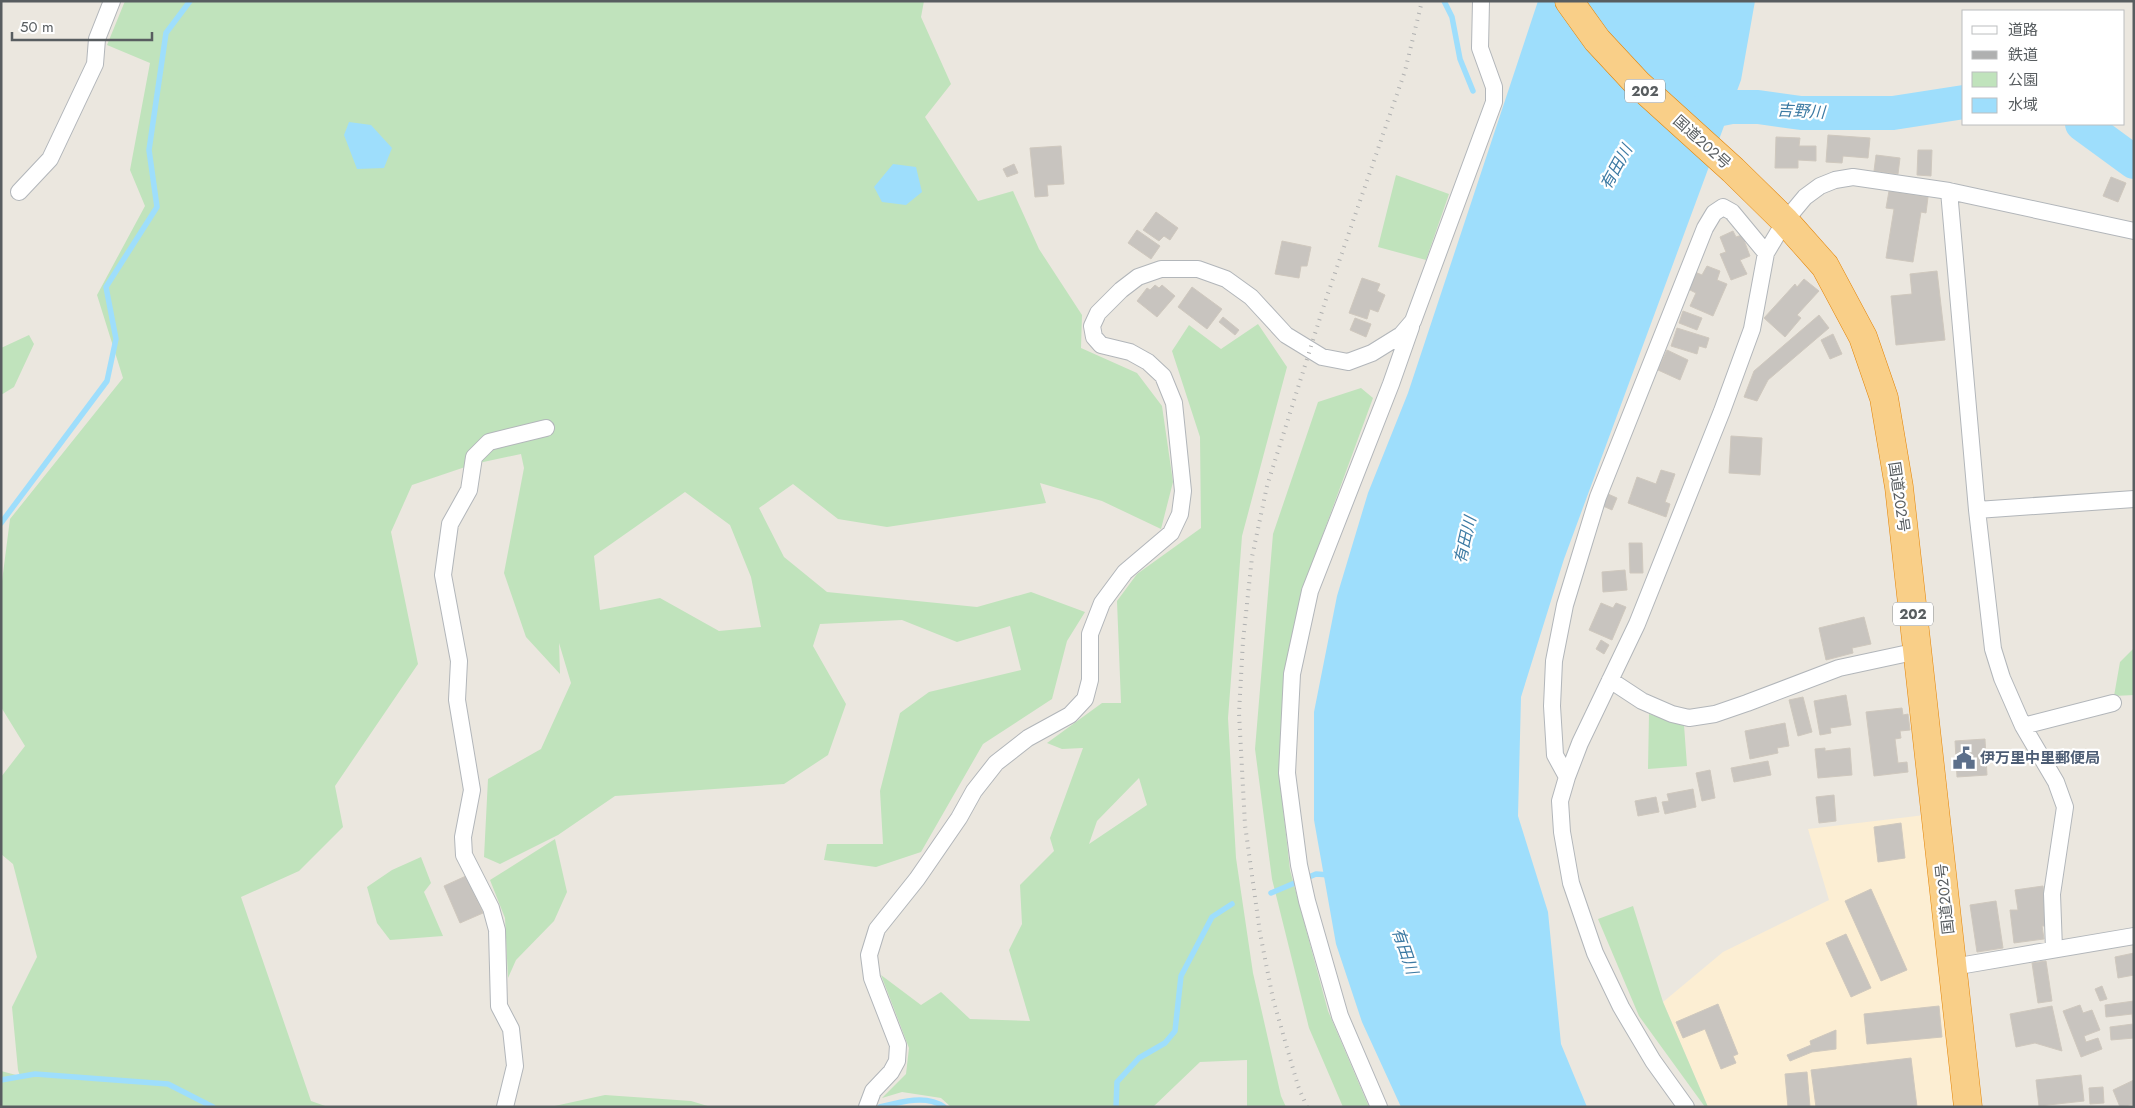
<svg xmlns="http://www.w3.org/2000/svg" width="2135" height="1108" viewBox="0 0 2135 1108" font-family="Jost,'Noto Sans JP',sans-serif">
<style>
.commercial{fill:#fceed3}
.green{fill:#c0e3bc;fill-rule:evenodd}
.water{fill:#9edefc}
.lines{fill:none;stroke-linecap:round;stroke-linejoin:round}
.stream{stroke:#9edefc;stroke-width:5.5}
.river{stroke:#9edefc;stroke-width:34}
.building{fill:#c8c4bf;stroke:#cfc8be}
.street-casing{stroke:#b2b6ba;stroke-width:18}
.highway-casing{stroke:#e38407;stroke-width:29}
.street{stroke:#fff;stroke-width:16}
.highway{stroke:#f9cf88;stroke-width:28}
.rail{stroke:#afb0b0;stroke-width:4;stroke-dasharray:1 6;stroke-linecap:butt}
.labels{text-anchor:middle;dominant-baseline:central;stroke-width:4.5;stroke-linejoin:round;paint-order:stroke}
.shield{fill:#fff;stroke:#8a8e90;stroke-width:1}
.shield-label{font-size:14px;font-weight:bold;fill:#585d60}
.street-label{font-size:15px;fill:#585d60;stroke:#fff}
.service-label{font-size:15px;font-weight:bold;fill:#4e5e75;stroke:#fff;text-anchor:start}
.water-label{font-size:16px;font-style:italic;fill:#3c7aa3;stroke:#fff}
</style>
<rect width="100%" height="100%" fill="#ebe7df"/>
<path class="commercial" d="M1925 815 1941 994 1956 1107H1708L1663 1002 1723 952 1829 900 1808 829Z"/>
<path class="green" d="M125 1H924L921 17 951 84 925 117 978 201 1013 191 1039 249 1082 315 1081 348 1137 373 1162 406 1173 482 1161 529 1102 501 1040 483 1046 503 887 527 838 519 793 484 759 508 784 557 827 592 977 607 1031 592 1085 612 1067 641 1052 699 983 744 921 852 876 867 824 860 827 844H883L880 791 900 713 929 692 1021 670 1010 626 957 642 902 620 820 624 813 646 846 704 828 755 784 784 615 796 558 835 500 864 484 857 488 779 541 749 571 683 559 643 560 674 526 637 504 573 524 468 521 454 474 464 412 485 391 532 418 664 335 786 343 827 299 871 241 897 311 1101 328 1107H1V1071L20 1076 18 1070 12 1007 37 957 13 864 1 854V777L25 746 1 707V589L10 519 123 378 97 295 145 206 130 170 150 63 107 45ZM685 492 730 525 751 577 761 627 719 631 660 598 600 610 594 556Z
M1396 175 1449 194 1426 260 1378 247Z
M1258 324 1287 367 1242 536 1228 718 1236 858 1253 973 1281 1096 1286 1107H1247V1060L1200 1062 1153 1107H951L941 1098 902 1092 882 1098 906 1074 909 1048 881 975 921 1005 941 992 970 1019 1030 1021 1009 950 1022 924 1020 885 1054 851 1050 838 1083 748 1062 749 1047 743 1102 703H1121L1117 601 1137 574 1201 528 1200 437 1172 351 1189 325 1221 349ZM1139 778 1147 805 1089 844 1097 821Z
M29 335 34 344 14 387 1 395V348Z
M1361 388 1373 398 1305 583 1284 671 1279 773 1290 870 1328 1011 1369 1107H1343L1309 1028 1272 879 1255 749 1273 534 1318 402Z
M2134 648V695L2114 696 2120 662Z
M1649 714 1684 725 1687 766 1648 769Z
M555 839 567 892 554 921 516 960 508 978 505 918 490 880Z
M421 857 431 883 424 892 443 936 390 940 377 923 367 887 392 870Z
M1633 906 1663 1002 1708 1107H1705L1639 1016 1598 919Z
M605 1095 691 1101 711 1107H550Z"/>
<path class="water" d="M1538 1H1755L1741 80 1564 559 1521 697 1518 816 1548 912 1561 1044 1587 1107H1401L1362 1022 1336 944 1314 820V712L1337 596 1368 493 1408 393Z
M349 122 371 125 392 148 384 168 357 169 344 135Z
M893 164 916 167 922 192 906 205 882 202 874 187Z"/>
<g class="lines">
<path class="stream" d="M1444 1 1452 17 1460 59 1473 91
M1 523 107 381 116 339 106 287 157 207 149 150 166 33 190 1
M1271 893 1316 874 1330 875
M1 1080 35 1074 168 1084 213 1107
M880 1107C899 1102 927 1094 944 1107
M1116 1107 1117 1082 1139 1058 1165 1043 1175 1031 1181 976 1212 917 1232 904"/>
<path class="river" d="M1686 116 1731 107H1758L1801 113H1893L1964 102
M2082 124 2134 162"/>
</g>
<path class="building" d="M1828 135 1870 138 1868 158 1843 156 1842 163 1826 162Z
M1776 137 1800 138 1799 146H1816V161L1798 160V168H1775Z
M1061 146 1064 184 1047 185 1048 196 1035 197 1030 148Z
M1918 150H1932L1931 176 1917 175Z
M1876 155 1900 158 1898 174 1874 171Z
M1014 164 1018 173 1007 177 1003 169Z
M2111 177 2126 183 2118 202 2103 196Z
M1889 191 1928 197 1926 213 1921 212 1913 262 1886 258 1894 209 1886 208Z
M1156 212 1178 228 1170 240 1164 236 1159 241 1143 230Z
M1137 230 1160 246 1151 259 1128 243Z
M1733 231 1736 237 1742 235 1750 256 1740 260 1747 274 1731 280 1720 254 1726 252 1720 237Z
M1282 241 1311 247 1307 266H1301L1299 278 1275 274Z
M1707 266 1720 271 1717 280 1727 284 1713 316 1690 306 1696 293 1688 289 1695 272 1702 275Z
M1937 271 1945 340 1896 345 1891 296 1912 294 1910 274Z
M1362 278 1380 284 1377 291 1385 295 1378 312 1370 309 1367 319 1349 313Z
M1804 279 1819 291 1797 315 1801 318 1785 337 1764 318 1795 284 1797 287Z
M1155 285 1159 288 1162 285 1175 296 1157 317 1137 301 1147 288 1150 290Z
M1192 287 1222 309 1207 329 1178 307Z
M1683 311 1702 318 1697 330 1679 323Z
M1819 315 1829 328 1768 380 1757 401 1744 397 1754 371Z
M1223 317 1239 330 1235 335 1219 322Z
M1355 318 1371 324 1366 337 1350 330Z
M1677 328 1709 338 1706 348 1699 346 1697 354 1671 346Z
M1833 334 1842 354 1830 359 1821 340Z
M1667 350 1688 360 1680 380 1658 370Z
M1731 436 1762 438 1760 475 1729 473Z
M1661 470 1675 474 1665 502 1670 504 1666 517 1628 503 1637 477 1656 484Z
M1608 494 1617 498 1612 510 1603 506Z
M1629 543H1642L1643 573H1630Z
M1625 570 1627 590 1603 592 1602 572Z
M1601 603 1613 608 1616 603 1626 607 1612 640 1589 630Z
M1864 617 1871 644 1852 648 1853 653 1826 660 1819 628Z
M1601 640 1609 645 1604 654 1596 649Z
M1846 695 1851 725 1830 728 1831 733 1820 735 1814 701Z
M1803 697 1812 732 1798 736 1789 700Z
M1902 708 1903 715 1908 714 1910 730 1900 731 1901 738 1895 739 1898 763 1907 762 1908 772 1874 776 1866 712Z
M1785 723 1789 746 1777 748 1778 753 1750 759 1745 731Z
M1985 739 1987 775 1957 777 1955 741Z
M1825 748V751L1850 748 1852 775 1818 778 1815 749Z
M1768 761 1771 775 1734 782 1731 768Z
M1710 770 1715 798 1702 801 1696 773Z
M1693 789 1696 807 1665 814 1662 802 1669 801 1667 794Z
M1834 795 1836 821 1819 823 1816 797Z
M1656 797 1659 812 1638 816 1635 801Z
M1901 823 1905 858 1878 862 1874 827Z
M466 876 483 913 460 923 444 886Z
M2043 886 2048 926H2042L2044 939 2014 943 2010 910H2018L2015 890Z
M1871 889 1907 970 1881 981 1845 901Z
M1996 901 2003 948 1977 952 1970 905Z
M1846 934 1871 988 1851 997 1826 943Z
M2134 953V975L2118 978 2115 957Z
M2046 961 2052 1001 2038 1003 2032 963Z
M2102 986 2107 999 2100 1001 2095 989Z
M2134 1001V1038L2111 1040 2110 1027 2133 1024 2132 1014 2106 1017 2105 1005Z
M1718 1004 1738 1054 1733 1056 1736 1063 1721 1069 1705 1029 1683 1038 1676 1022Z
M2080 1005 2083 1013 2092 1010 2100 1030 2084 1036 2086 1042 2098 1038 2102 1049 2081 1057 2063 1011Z
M1939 1006 1942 1037 1867 1044 1864 1014Z
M2052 1006 2062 1051 2035 1043 2016 1047 2010 1014Z
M1836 1030V1049L1812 1052 1790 1061 1787 1055 1811 1045 1810 1041Z
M1911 1058 1917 1107H1816L1811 1070Z
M1807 1072 1810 1107H1788L1785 1074Z
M2081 1075 2084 1101 2039 1106 2036 1080Z
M2134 1080V1104L2120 1107 2113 1090Z
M2103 1087 2104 1103 2090 1104 2089 1088Z"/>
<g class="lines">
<defs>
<path id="street" d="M1949 191 1977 510 1993 649 2002 678 2023 726 2056 782 2065 807 2052 894 2054 949
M19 192 50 159 95 64 97 39 112 1
M1977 510 2134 499
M1610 680 1642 701 1672 714 1689 718 1715 714 1747 703 1839 668 1918 651
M2023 726 2113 703
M1567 777 1555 755 1552 706 1554 661 1565 605 1598 497 1705 228 1714 213 1723 207 1732 212 1766 253
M1953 967 2134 936
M505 1107 515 1066 511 1029 499 1006 497 930 491 908 464 855 463 837 472 790 457 700 459 661 443 575 450 524 469 490 474 457 489 442 546 428
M867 1107 873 1091 891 1072 897 1061 898 1045 872 978 869 955 877 929 917 879 959 818 974 791 996 763 1028 738 1070 715 1085 699 1090 680V634L1102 603 1125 572 1171 533 1180 514 1183 491 1174 403 1163 376 1148 362 1130 352 1101 345 1094 337 1092 326 1098 313 1121 290 1138 277 1161 269H1198L1226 279 1251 297 1286 335 1322 357 1348 362 1372 353 1401 335 1413 321 1494 102V87L1480 48 1481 1
M1379 1107 1340 1016 1307 901 1299 865 1287 773 1292 674 1310 591 1391 384 1411 327
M1686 1107 1653 1061 1621 1007 1595 953 1571 883 1562 832 1560 801 1567 777 1580 743 1637 624 1722 411 1752 329 1766 253 1785 221 1805 197 1820 186 1835 180 1853 177 1949 191 2134 231"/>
<path id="highway" d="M1569 1 1597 40 1637 83 1733 170 1785 221 1825 266 1863 337 1884 398 1899 487 1968 1107"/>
</defs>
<use href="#street" class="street-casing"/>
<use href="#highway" class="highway-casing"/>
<use href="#street" class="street"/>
<use href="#highway" class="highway"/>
<path class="rail" d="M1307 1107 1298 1086 1273 999 1260 933 1245 825 1239 713 1243 641 1252 557 1267 486 1325 302 1405 71 1422 1"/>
</g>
<defs>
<symbol id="civic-bare" viewBox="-9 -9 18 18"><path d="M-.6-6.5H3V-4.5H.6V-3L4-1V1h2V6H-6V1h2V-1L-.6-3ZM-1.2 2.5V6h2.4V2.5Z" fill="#5c6f8a" stroke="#fff" stroke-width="2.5" paint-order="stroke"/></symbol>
</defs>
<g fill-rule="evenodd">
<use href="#civic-bare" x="1948" y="742" width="32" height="32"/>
</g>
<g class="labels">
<g class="shield">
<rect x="1625" y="79.5" width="40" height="23" rx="4"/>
<rect x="1893" y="602.5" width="40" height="23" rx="4"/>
</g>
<g class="shield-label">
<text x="1645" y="91">202</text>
<text x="1913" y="614">202</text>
</g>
<g class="street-label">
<text transform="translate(1702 142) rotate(42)">国道202号</text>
<text transform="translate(1899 497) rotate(82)">国道202号</text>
<text transform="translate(1945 899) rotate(-96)">国道202号</text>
</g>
<g class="service-label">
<text x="1980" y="758">伊万里中里郵便局</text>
</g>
<g class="water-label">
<text transform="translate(1801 111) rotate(3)">吉野川</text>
<text transform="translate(1616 167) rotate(-61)">有田川</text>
<text transform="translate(1465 540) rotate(-77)">有田川</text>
<text transform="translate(1405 951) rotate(71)">有田川</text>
</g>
</g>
<rect width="2135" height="1108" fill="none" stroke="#585d60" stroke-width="5"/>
<rect x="1962" y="10" width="162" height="115" fill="#ffffff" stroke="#bcbebf"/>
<rect x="1972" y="26" width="25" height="8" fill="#ffffff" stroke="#bcbebf"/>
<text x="2008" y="35" font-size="15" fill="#585d60">道路</text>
<rect x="1972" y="51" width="25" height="8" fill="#afb0b0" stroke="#bcbebf"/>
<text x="2008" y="60" font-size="15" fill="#585d60">鉄道</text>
<rect x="1972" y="72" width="25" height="15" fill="#c0e3bc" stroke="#bcbebf"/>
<text x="2008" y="85" font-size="15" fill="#585d60">公園</text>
<rect x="1972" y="98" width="25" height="15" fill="#9edefc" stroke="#bcbebf"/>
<text x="2008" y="110" font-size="15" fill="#585d60">水域</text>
<path d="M12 32v8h140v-8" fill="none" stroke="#585d60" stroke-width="2.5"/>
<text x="20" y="32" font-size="15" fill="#585d60" stroke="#ffffff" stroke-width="4" paint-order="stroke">50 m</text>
</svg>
